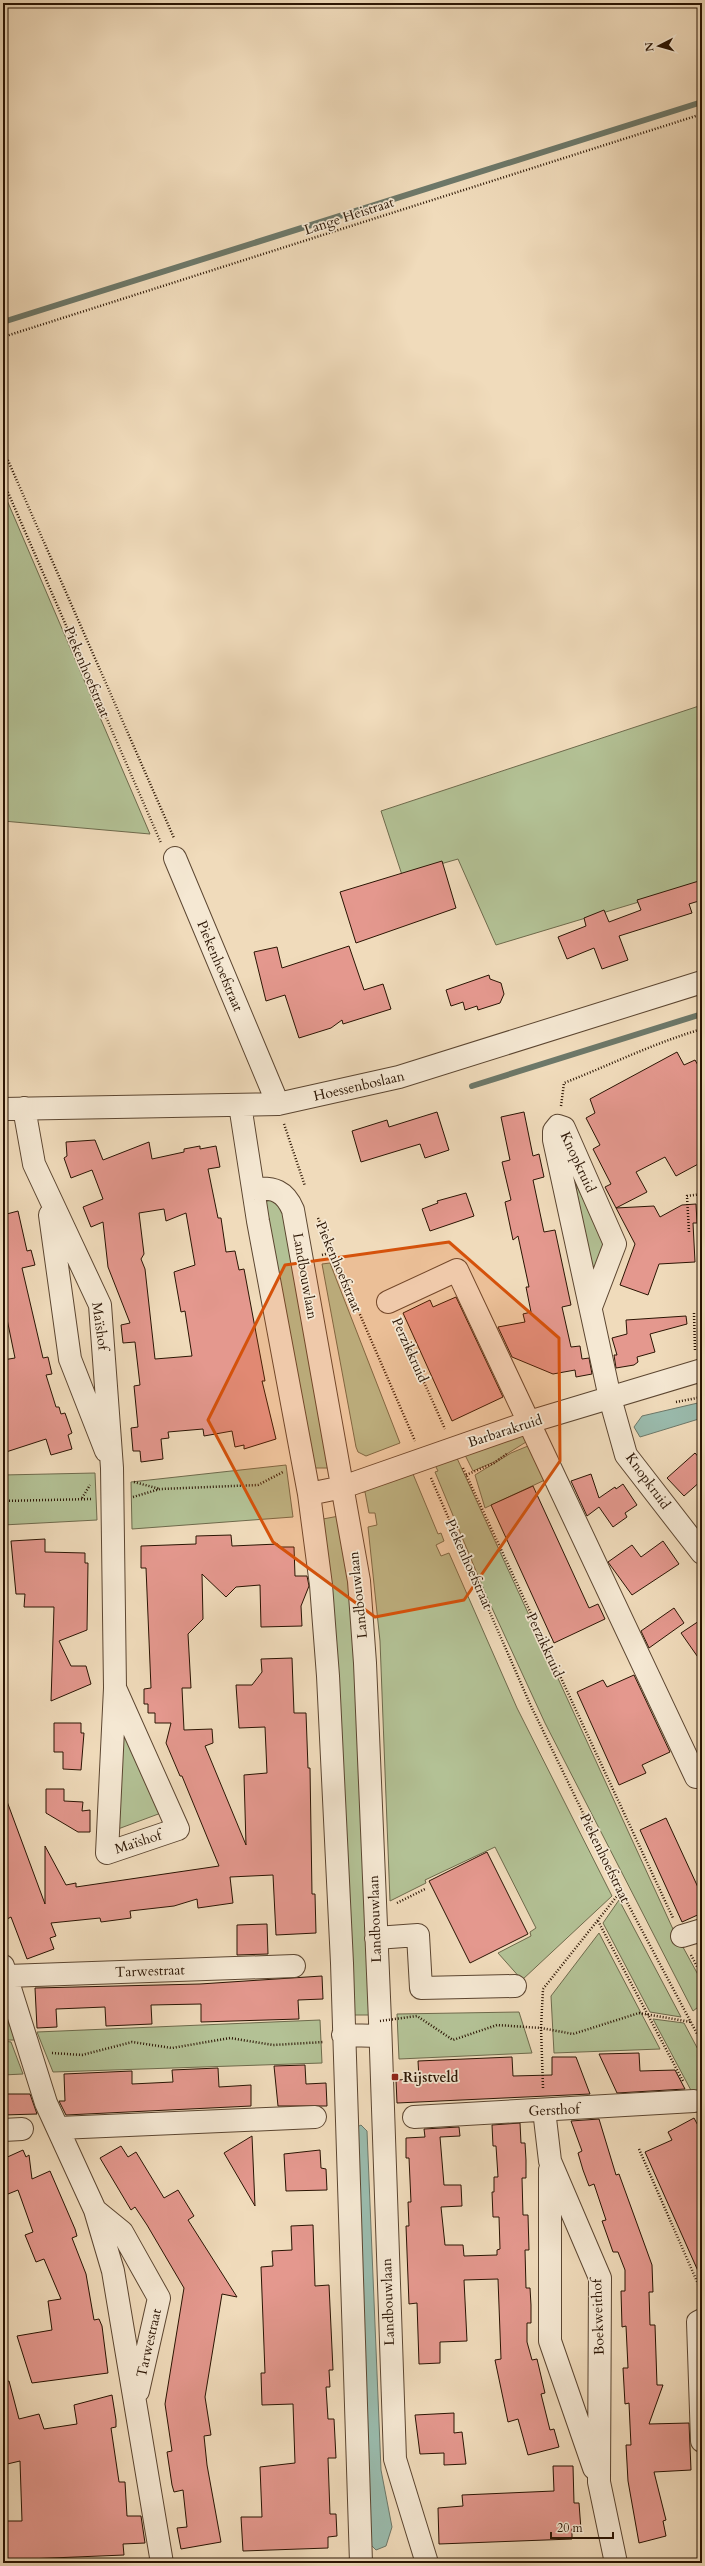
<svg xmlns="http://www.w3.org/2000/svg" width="705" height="2566" viewBox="0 0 705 2566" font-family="Cardo,serif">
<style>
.green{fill:#b3c195;stroke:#6e6a4c}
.water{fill:#9abbad;stroke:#6d7869}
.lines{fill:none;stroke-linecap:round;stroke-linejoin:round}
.stream{stroke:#6d7869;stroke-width:6}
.building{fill:#e4988e;stroke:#2a1403;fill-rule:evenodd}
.minor-casing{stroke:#5c4631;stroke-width:24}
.path{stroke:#2a1403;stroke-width:2.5;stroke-dasharray:1 2;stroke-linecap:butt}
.minor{stroke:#f5e8d3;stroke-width:22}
.path-bridge{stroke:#2a1403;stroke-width:2.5;stroke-dasharray:1 2;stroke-linecap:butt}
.marked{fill:#d5520b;fill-opacity:0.2;stroke:#d5520b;stroke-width:3;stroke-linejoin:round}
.poi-dot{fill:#8f2418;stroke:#f5e8d3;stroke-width:1.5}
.labels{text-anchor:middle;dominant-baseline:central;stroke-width:3.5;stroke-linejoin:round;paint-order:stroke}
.street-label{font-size:14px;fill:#2a1403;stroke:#f5e8d3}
.poi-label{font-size:14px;font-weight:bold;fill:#2a1403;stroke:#f5e8d3;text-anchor:start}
</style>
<rect width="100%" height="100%" fill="#f0dbbb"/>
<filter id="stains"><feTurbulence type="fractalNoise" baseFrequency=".005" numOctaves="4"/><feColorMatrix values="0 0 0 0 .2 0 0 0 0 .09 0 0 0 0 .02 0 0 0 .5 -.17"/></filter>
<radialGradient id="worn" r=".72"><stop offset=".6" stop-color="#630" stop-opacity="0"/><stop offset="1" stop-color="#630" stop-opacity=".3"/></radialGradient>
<path class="green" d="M3 491 150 834 3 821Z
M702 705V883L496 945 458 859 402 875 381 811Z
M575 1183 607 1245 594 1278Z
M278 1199 288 1213 331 1468H314L264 1209 267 1201Z
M330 1263 400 1443 366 1456 358 1452 356 1447 322 1264Z
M527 1433 526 1442 494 1462 473 1471 464 1453Z
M528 1446 547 1479 485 1508 475 1475 511 1453Z
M456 1456 672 1927 702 1982V2004L693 2011 545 1723 486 1595 435 1472 438 1471 434 1463Z
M286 1465 293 1517 132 1529 131 1482Z
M95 1473 97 1520 3 1525V1475Z
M413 1474 438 1534 441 1533 444 1541 436 1545 441 1556 449 1553 517 1708 612 1896 522 1980 498 1953 531 1936 530 1932 536 1928 495 1847 425 1880 426 1883 390 1901 380 1641 368 1527 377 1525 375 1513H369L365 1492H362L361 1486Z
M339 1516 353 1581 371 2015H349L323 1519Z
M124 1727 161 1813 118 1829Z
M619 1900 681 2017 650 2012 603 1923Z
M599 1933 660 2049 554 2053 551 1996Z
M3 2010 16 2040H3Z
M519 2012 532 2053 399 2059 397 2014Z
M653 2019 684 2023 702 2057V2111Z
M320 2020 322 2063 53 2072 37 2032Z
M3 2041 11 2042 23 2074 3 2075Z"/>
<path class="water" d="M702 1402V1418L640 1437 634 1427 642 1416Z
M361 2125 367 2131 381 2470 392 2527 386 2546 376 2550 371 2545 357 2127Z"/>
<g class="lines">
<path class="stream" d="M3 322 702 102
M472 1086 702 1014"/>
</g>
<path class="building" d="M442 861 456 908 356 943 340 892Z
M702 880V900L689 904 692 913 619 936 628 960 602 969 594 948 567 959 558 937 586 926 584 918 604 910 609 922 641 910 637 900Z
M349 946 364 990 383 984 391 1009 343 1024 342 1020 331 1028 299 1038 285 995 266 1001 254 952 277 947 282 968Z
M489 975 490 979 501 983 504 994 500 1003 478 1010 477 1006 465 1010 463 1002 451 1006 446 990Z
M677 1052 684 1065 695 1060 702 1072V1162L676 1176 665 1157 636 1172 647 1192 616 1208 654 1206 660 1217 682 1205 696 1204 697 1223H693L695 1262 659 1264 648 1295 620 1285 635 1244 605 1187 611 1184 593 1149 600 1145 586 1118 595 1113 590 1099Z
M437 1112 449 1150 425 1158 420 1144 361 1162 352 1131 387 1120 389 1127Z
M524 1112 533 1156 539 1154 544 1177 533 1180 544 1232 555 1230 571 1305 562 1307 571 1347 580 1346 582 1359 589 1358 592 1374 576 1377 575 1370 553 1374 512 1357 498 1327 525 1322 523 1314 531 1312 526 1287H529L518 1236 513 1240 505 1202 511 1200 502 1162 510 1160 501 1117Z
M95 1140 103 1160 149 1142 152 1159 184 1152V1149L200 1146V1149L216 1146 220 1167 208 1169 218 1218H221L226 1252 235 1251 239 1270 244 1269 265 1381H262L276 1439 244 1449V1445L235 1447 232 1431 204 1436 203 1429 168 1432 169 1438 161 1439 163 1459 141 1462 140 1451H133L131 1428 138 1427 134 1386 140 1385 135 1342 123 1343 121 1325 130 1323 108 1267 103 1222 91 1227 83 1207 103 1199 92 1170 71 1178 64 1158 67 1156 66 1142ZM164 1209 166 1221 186 1213 195 1265 174 1272 181 1312 185 1311 192 1356 155 1359 145 1269 141 1259 144 1254 139 1213Z
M466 1193 474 1216 430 1231 422 1209 438 1203 437 1201Z
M18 1211 27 1251 31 1250 35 1265 22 1268 43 1358 48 1357 52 1374 46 1375 56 1407H59L61 1414 65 1413 72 1433 68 1435 72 1449 51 1455 46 1439 3 1453V1360L15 1358 7 1319 3 1320V1215Z
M456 1297 503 1397 452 1421 403 1313 430 1300 433 1307Z
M686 1316 687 1324 650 1334 655 1352 637 1357 638 1362 634 1365 616 1368 614 1355H617L612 1338 627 1334 626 1320Z
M695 1453 702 1461V1480L684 1496 667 1478Z
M591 1474 599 1498 615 1487 616 1489 623 1484 637 1505 625 1513 627 1517 613 1527 599 1507 587 1516 571 1481Z
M533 1486 589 1608 598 1604 605 1619 554 1643 491 1505Z
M231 1535 232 1546 278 1544V1547H294L295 1576H307L309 1586 301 1606 302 1626 261 1627 260 1585 236 1587 226 1597 202 1574 203 1619 188 1634 191 1688H182L184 1730 212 1729 213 1743 205 1746 246 1845 244 1775 267 1773 265 1727 239 1728 236 1685H252L262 1672 261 1659 292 1658 294 1713H306L308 1768H310L312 1894H315L316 1933 276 1935 273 1875 230 1877 233 1903 198 1908 197 1899 174 1906 130 1911 131 1918 101 1922 100 1918 51 1923 56 1936 50 1938 54 1949 27 1959 11 1917 7 1919 3 1907V1797L5 1796 45 1904V1846L66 1885 76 1883V1887L219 1866 182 1776H180L166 1743 171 1723H155V1713H148V1704H144V1689L151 1688 146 1568H141V1546L196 1544V1536Z
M45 1539V1552L85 1553V1563H88L87 1630 59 1641 71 1666H86L91 1684 51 1701 54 1607H24L25 1594H16L11 1541Z
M663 1541 679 1564 632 1595 608 1562 632 1545 641 1557Z
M674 1608 684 1623 649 1648 641 1631Z
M702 1619V1663L681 1633Z
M634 1675 670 1752 642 1765 646 1773 619 1785 577 1692 603 1680 607 1687Z
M54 1723H81V1733H84L81 1770 63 1769V1752H54Z
M46 1789H64V1801L83 1802 82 1811 90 1810V1832H78L46 1813Z
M666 1818 702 1896V1913L682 1922 640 1830Z
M487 1852 528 1934 470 1963 429 1881Z
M267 1924 268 1954 237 1955V1925Z
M322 1976 323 1999 298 2000 299 2019 201 2022V2004L151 2005 152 2024 106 2026 105 2007 81 2008 56 2009 57 2027 37 2028 35 1988 200 1984Z
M639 2053 640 2071 675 2070 685 2089 617 2093 599 2054Z
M512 2057 513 2076 552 2075V2057H576L590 2094 397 2103 396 2080 419 2079 418 2061Z
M305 2065 306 2084 326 2083 327 2106H278L274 2066Z
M218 2068 219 2087 251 2085V2106L66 2115 59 2101H65L64 2074 132 2071V2084L173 2082 172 2070Z
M3 2094H30L37 2114 3 2115Z
M694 2118 702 2133V2280L645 2152 672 2140 668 2132Z
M599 2119 616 2175 619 2174 652 2265 653 2292H649L650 2325H655L657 2385H663L649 2424 689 2423 691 2470 654 2472 666 2520 663 2521 666 2536 639 2543 628 2481 626 2445H631L630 2425 629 2403 625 2404 623 2368H628L626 2326 622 2327 621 2291H625V2270L618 2252H613L602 2221 606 2220 594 2184 589 2186 583 2170 578 2153 582 2151 571 2121Z
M520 2123 521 2143H525L526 2160V2178H522L523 2215H528L529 2250H525L526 2288H530L531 2305V2323H527V2342L532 2360 537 2359 545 2393 541 2394 550 2430 554 2429 559 2447 528 2455 518 2419 508 2422 495 2360 501 2359 498 2279 464 2280 467 2341 440 2342V2363L419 2364 417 2303 409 2304 406 2226H409L408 2202H411L409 2158H406V2138L425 2137 424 2129 459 2127 460 2136 440 2137 444 2185H461L462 2206 441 2207 445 2245H463L464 2256 497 2255V2250L500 2249 499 2217H493L492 2192H494V2177H498L496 2146H493L492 2125Z
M252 2136 255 2206 224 2153Z
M121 2146 128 2157 136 2152 164 2198 178 2190 194 2216 188 2220 237 2297 222 2294 205 2397 211 2435 204 2436 207 2465 221 2542 181 2549 177 2528 187 2527 183 2490 174 2492 172 2485 167 2452 172 2451 165 2404 184 2288 147 2225 135 2207 131 2210 100 2158Z
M23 2150 26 2157 29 2155 32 2179 50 2171 75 2229 77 2236 72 2238 86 2274 94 2320 99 2319 102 2326 108 2373 32 2383 17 2336 52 2330 48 2301 61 2299 44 2259 36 2262 25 2235 33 2232 18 2190 3 2196V2159Z
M320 2150 321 2168 326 2169 327 2190 286 2191 284 2154Z
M313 2225 315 2286 329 2285 333 2370H329L330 2387H326L328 2419H334L336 2458H328L330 2514H336L337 2536 328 2537V2548L243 2551 241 2517H262L260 2467 295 2463 293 2404 262 2405 261 2373H265L261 2267 273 2266 272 2251 292 2250 291 2226Z
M9 2381 19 2419 39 2414 44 2429 77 2424 74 2405 112 2395 116 2420V2427L111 2428 119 2482H125L127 2516H141L145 2543 123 2544 124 2555 3 2560V2521H22L20 2461 3 2465V2382Z
M454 2413V2433L462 2432 466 2464 444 2465V2453L420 2454 415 2415Z
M553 2466H573L574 2503H579L581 2530 572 2529V2539L439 2544 438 2508 463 2506 462 2495 554 2491Z"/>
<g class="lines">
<defs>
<path id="minor" d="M175 858 278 1104
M240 1105 258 1221 309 1494 321 1585 328 1676 342 1963 361 2563
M24 1108 34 1164 100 1305 112 1468 115 1688 178 1829 107 1853 115 1688
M3 1109 278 1104 399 1077 702 982
M253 1189C274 1187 285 1191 293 1210L359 1581 365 1663 380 2021 395 2459 427 2563
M50 1215 70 1359 106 1451
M388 1302 457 1270 696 1777
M591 1307 615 1244 564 1128 558 1126 554 1131V1140L610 1398 626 1455 702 1553
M309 1494 343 1487 529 1422 702 1370
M682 1936 702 1930
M376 1938 418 1935 421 1988 515 1986
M3 1966 46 2103 95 2210 113 2271 162 2563
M7 1976 294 1966
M343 2035 380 2036
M544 2110 550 2161 600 2278 599 2482 616 2563
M414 2117 694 2101
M59 2128 315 2117
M3 2130 22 2129
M550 2170V2341L594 2468
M95 2210 122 2232 159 2298 138 2391
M702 2320 698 2322 702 2441"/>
</defs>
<use href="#minor" class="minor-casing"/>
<path class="path" d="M3 337 702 114
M3 449 174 838
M3 481 161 843
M561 1106 564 1083C610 1065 654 1043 702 1029
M284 1124 305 1186
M318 1218 415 1441
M689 1232 687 1196 702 1194
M322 1255 333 1252
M694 1313 695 1351
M397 1322 445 1429
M676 1402 702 1397
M463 1468 673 1918
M466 1475 494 1463 508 1453
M431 1478 530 1704 621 1891 702 2043
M134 1482 160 1489
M133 1497 160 1489 258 1485 283 1472
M82 1498 90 1485
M3 1501 92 1499
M397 1903 425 1889
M598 1921 683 2081
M691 1955 702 1976
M543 1989 621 1891
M52 2053 82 2055 132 2042 172 2048 230 2038 273 2045 324 2042
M543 2088 541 2028 543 1989
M639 2149 702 2293"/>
<use href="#minor" class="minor"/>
<path class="path-bridge" d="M380 2021 417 2016 453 2040 497 2025 541 2028 573 2034 639 2013 691 2022"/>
</g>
<path class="marked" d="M449 1242 559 1338 560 1461 464 1600 375 1617 273 1542 208 1420 285 1265Z"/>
<rect class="poi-dot" x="391" y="2073" width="8" height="8" rx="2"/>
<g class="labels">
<g class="street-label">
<text transform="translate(349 216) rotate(-18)">Lange Heistraat</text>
<text transform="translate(87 672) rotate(67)">Piekenhoefstraat</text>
<text transform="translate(220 966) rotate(67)">Piekenhoefstraat</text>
<text transform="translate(359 1086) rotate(-13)">Hoessenboslaan</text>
<text transform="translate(578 1162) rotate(65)">Knopkruid</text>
<text transform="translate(339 1267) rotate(67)">Piekenhoefstraat</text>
<text transform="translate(305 1276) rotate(80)">Landbouwlaan</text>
<text transform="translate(100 1326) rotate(82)">Maïshof</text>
<text transform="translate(410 1350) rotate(66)">Perzikkruid</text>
<text transform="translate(505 1431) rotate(-18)">Barbarakruid</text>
<text transform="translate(648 1481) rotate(54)">Knopkruid</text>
<text transform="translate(469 1564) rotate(66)">Piekenhoefstraat</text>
<text transform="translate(358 1595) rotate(-96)">Landbouwlaan</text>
<text transform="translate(545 1645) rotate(65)">Perzikkruid</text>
<text transform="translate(138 1842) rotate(-18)">Maïshof</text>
<text transform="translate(605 1858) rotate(64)">Piekenhoefstraat</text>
<text transform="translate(375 1919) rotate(-92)">Landbouwlaan</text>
<text transform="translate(150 1971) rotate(-2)">Tarwestraat</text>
<text transform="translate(554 2110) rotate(-3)">Gersthof</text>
<text transform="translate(388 2302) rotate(-92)">Landbouwlaan</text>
<text transform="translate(598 2317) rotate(-92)">Boekweithof</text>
<text transform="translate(149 2343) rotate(-77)">Tarwestraat</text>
</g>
<g class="poi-label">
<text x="403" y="2077">Rijstveld</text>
</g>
</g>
<rect width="705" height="2566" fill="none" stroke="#f0dbbb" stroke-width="16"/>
<rect x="4" y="4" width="697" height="2558" fill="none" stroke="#2a1403" stroke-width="2"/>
<rect x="8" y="8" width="689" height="2550" fill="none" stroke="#2a1403"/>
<g transform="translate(659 46) rotate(264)" stroke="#f5e8d3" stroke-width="3" paint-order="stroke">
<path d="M0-3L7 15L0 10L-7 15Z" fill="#2a1403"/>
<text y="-6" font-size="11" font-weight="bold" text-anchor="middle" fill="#2a1403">N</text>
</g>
<path d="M551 2532v6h62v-6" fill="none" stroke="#2a1403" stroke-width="2"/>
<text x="557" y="2532" font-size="12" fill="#2a1403" stroke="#f5e8d3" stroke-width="3" paint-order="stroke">20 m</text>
<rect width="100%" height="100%" filter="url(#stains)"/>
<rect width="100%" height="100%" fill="url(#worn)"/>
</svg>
